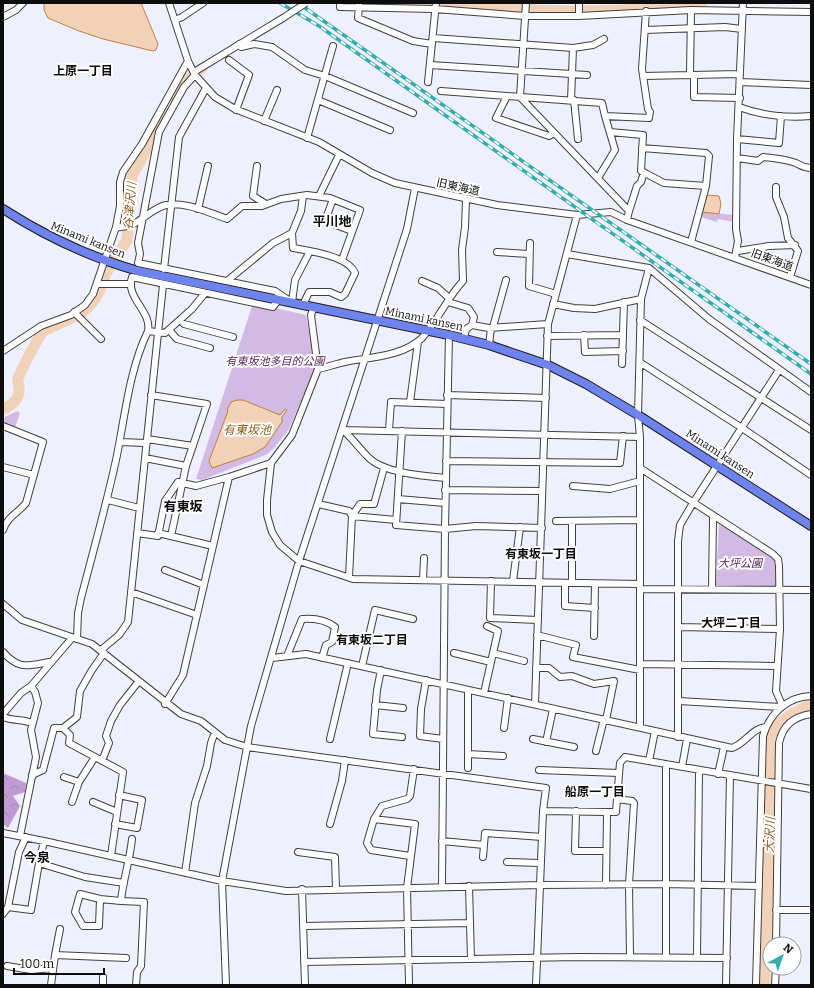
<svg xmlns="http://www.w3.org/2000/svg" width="814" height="988" viewBox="0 0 814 988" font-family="Bitter,'Noto Sans JP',serif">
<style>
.forest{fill:url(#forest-crowns)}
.park{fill:#d2bae5}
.water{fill:#f1d1b7;stroke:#c18144}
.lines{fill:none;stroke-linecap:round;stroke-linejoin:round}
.river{stroke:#f1d1b7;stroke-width:11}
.minor-casing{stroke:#404040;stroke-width:8}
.major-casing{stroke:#1e1e1e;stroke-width:10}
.minor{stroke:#fff;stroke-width:6}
.major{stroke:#6f83ed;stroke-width:8}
.rail-casing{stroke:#31acb1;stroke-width:3.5}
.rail{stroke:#fff;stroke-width:2;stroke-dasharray:6;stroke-linecap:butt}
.minor-bridge-casing{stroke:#404040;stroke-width:8;stroke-linecap:butt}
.minor-bridge{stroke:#fff;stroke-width:6}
.labels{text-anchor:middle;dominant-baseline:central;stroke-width:4;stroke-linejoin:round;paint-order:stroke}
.street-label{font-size:11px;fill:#0d0d0d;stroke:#fff}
.park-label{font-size:11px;font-style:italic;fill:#57235f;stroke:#fff}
.neighbourhood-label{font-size:12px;font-weight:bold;fill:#0d0d0d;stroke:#fff}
.water-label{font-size:12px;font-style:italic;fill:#935d21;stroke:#fff}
.quarter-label{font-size:13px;font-weight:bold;fill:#0d0d0d;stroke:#fff}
</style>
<defs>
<pattern id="forest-crowns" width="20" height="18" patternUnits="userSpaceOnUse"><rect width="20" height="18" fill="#bf9bd4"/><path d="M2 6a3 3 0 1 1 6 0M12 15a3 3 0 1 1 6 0" fill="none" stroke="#a384b5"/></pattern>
</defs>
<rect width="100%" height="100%" fill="#eef0fe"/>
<path class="forest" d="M3 773 26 783 25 792 13 796 20 806 8 828 3 824Z"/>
<path class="park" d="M702 212 733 215 734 222 718 219 717 222 701 217Z
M253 303 306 315 316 366 289 429 275 447 267 454 258 458 202 480 196 479Z
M17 411 20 413 15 428 3 423 5 417Z
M719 524 769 554C778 563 777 575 777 587L716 585Z"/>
<path class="water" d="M44 3H141L158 44 156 50 153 51 103 39 79 31 48 18 44 10Z
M707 195 719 196 721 204 719 214 702 212Z
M237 400H243L280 415 285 409 287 410 282 417V422L265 447 253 454 212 468 209 461 228 411 227 410 231 402Z"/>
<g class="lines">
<path class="river" d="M343 3H355
M391 3C456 5 521 11 587 11 625 11 664 6 702 7
M175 98 183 83 202 68
M3 408H6C14 403 20 398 19 388 19 385 17 382 18 379 19 374 40 334 43 331L81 314 93 302 100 290 106 273 127 240 132 176 164 118
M765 985 772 739 778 724 790 715 811 704"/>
<defs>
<path id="minor" d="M169 3 188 61 195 75 215 97 235 109 319 142 372 173 395 183 497 205 577 215 611 212 627 220 811 285
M340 3V7L435 9 525 16H579L691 10 811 12
M526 3 520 97 629 211 627 220
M359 6 358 18 413 41 432 44
M579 16V3
M3 17 16 10 23 3
M175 20 182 17 203 3
M645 30 725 27 742 29
M433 38 573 48 571 100
M239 44 241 47 254 44 272 47 305 70 325 76 413 113
M573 48 593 45 604 39
M229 60 249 75 236 110
M430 65 587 75
M194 72 283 18
M195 75 184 87 159 132 138 243 140 254 138 263 275 291 290 301
M690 75 691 10
M643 76 740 74
M694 76V97L740 98
M428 82 436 3
M740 82 811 85
M441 91 602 103 605 116
M507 96 496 118 549 136 554 133
M318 100 390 130
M574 100 578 139
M739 107C763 116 786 118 811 116
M264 121 277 90
M610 132 643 135 641 171 664 183 706 186
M307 138 333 46
M737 139 779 143 781 116
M642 148 706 153 709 156 706 186 691 242
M737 158 758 161 763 157C774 158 785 159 796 163 802 166 804 168 811 168
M257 166 253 196 266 204
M598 178 615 150 605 116 649 118 650 112 648 109 642 69 646 11
M776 187V197L784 217 788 238 798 251 790 277
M319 196 339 155
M333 199 325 221 352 231
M198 209 208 166
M629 211 637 186 641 182 644 172
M116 227C139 229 146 210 166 205 184 201 210 213 227 219L242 206H262L281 199 307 195 330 198 360 210 342 260
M292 233 293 248C310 251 348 256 355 273L345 294 341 297 330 292H309L303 305
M530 243 529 286 556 294
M738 251 769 246 795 245
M497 252 529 254
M567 254 649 268
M735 257 738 241 736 229 737 139 743 3
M164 269 179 137 206 88
M227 281 273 243 292 233 301 211 303 196
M422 281 438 288 449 298
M98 284H130
M292 302 295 280 310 251
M448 302 468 308 474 317 472 325
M553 304 574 308 595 309 641 299
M74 312 101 339
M180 320 184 324 233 337
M640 320 811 430
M493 327 506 280
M169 330 177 339 210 348
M148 331C152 311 125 298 132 277L273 307 279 299
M584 335 585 352 623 351
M547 336 623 335
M464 339 466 329 472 325 489 328 548 324
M489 345 491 328
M3 351 41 326 71 315 85 305 93 294 116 227 120 206V182L123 172 142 144 188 61
M641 363 742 428 811 475
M622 364 624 302
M318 369C327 367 336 364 345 362 370 357 402 357 422 338 438 320 447 298 463 281L462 250 465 227 466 200
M151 395 207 404 186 466 171 536
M447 395 546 398
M410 402 418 342
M3 426 43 442 26 503C18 513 7 517 3 530
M343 430 640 437 638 415 641 299 649 268 709 319 811 392
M343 430C352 438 359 448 368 457 383 473 424 476 446 478
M389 430 391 402 447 404
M402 431 396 525 445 529 476 526 542 528
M640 437V727
M147 439 193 446
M120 442 146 443
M145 458 186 466
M446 461 620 463 623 436
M271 463 267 500V515L272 532 280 545 299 561 353 579 640 584
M3 467 34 475
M640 468 773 554 778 559 779 566 780 629 776 691 782 705
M573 486 610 489 640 481
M445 490 542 491
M398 499 445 503
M108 500 139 508
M318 504 349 511 352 516 396 520
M556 521 640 520
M137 533 158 536 165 501 178 482 196 486 229 477
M158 533 213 546
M165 570 204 585
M349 577 352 516 360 504H374L384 468
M423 580 424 558
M491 581 490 618 538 620
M513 581 520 527
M565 583V606L595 608
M572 583V522
M640 589 811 590
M712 589 713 516
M131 592 197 615
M3 604 22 620 92 644 181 714 201 721 225 740 247 747 546 788 543 811 536 985
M679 627 780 629
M537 635 576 645 573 657 640 670
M594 636 595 584
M77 639 78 613 81 598C93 552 106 506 116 460 125 417 129 370 148 331L165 333 192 309 205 293
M101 650 119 635 128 622 163 285
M3 652C19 670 27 666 49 662
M454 653 491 662
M493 653 524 661
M287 656 302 619C314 618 326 620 335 627L332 642 326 645 322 658
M272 658 306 654 732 748C745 744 752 728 766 727
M640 664 777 666
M362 666 375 610 413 619
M536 668H549L560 677 572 676 594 684 614 681 606 720
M381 670 377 690 373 734 402 737
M426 680 421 709 420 736 443 739
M484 693 498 631 487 626
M679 701 781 707
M165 704 183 675 229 477 271 463 292 435 318 369 311 315 314 307
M535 704 548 324 577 215
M375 705 403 708
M3 714 21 693 31 686 72 638
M3 717C13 721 22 719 32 723
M63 728 70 735 69 743 123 772 111 856
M504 728 508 698
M678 737V541L680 525 693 503 779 370
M330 739 348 663
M533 739 574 747
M546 742 553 709
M596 751 604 719
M468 754 503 756
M102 761 109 743 106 736 111 721 120 705 139 681
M649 761 655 731
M682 767 687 739
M468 768V690
M539 770 619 773
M718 774 724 747
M32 775 43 770 54 728H63L77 717 80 691 92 670 104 653
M64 777 79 782
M72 802 79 782 95 757
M93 802 117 812
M543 811 607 812
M576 811 575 851H606
M374 819 382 806 407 799 410 796 414 769
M115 824 137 828 142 800 119 795
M330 824 342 781 345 760
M3 833 44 841 222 881 286 891 540 885 666 884 759 886
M20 836 36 757 31 730 38 703 35 692 31 686
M132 839C130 860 123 880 121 901L144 902 141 966 137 972 136 985
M442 841 484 845
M298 852 335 857 336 889
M483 857 485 833 542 837
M507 862 541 863
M39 863 85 877 124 883
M185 873 195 803 207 766 211 743 215 732
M606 885 607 812H616L617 799
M442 887 445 529 449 335
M302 889 305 985
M100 899 99 926H83L75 912 80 894 100 899 121 901
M8 907 31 910 39 863 44 841
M776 910H811
M3 914 8 907 19 852 26 837
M470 923 471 959
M303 926 470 923 469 886
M776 944 779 743C783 725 793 717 811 714
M55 955 126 958
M630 957 629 884 634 803 632 801 617 799 620 763 625 757 811 789
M666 957V764
M697 958 699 771
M304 962 578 957 727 958
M7 966 31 970 53 968
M103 977V985
M51 985 55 955 60 929
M226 985 222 881 251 726 299 561 407 229 415 188
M409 985 407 888 415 824 374 819 367 843 371 850 410 856
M726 985 730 775
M756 985 763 736C770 713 787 697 811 696
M775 985 776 968"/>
<path id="major" d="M3 209C45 236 89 257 138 271L449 335 489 345 548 365 586 384 638 415 811 526"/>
</defs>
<use href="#minor" class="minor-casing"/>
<use href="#major" class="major-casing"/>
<use href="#minor" class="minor"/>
<use href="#major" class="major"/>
<defs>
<path id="rail" d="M280 3 319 26 811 374
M298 3 811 364"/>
</defs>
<use href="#rail" class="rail-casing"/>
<use href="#rail" class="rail"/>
<defs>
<path id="minor-bridge" d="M283 18 306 3"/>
</defs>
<use href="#minor-bridge" class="minor-bridge-casing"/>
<use href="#minor-bridge" class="minor-bridge"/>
</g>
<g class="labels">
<g class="street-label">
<text transform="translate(458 187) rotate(12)">旧東海道</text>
<text transform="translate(88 240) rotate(22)">Minami kansen</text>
<text transform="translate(772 260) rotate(20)">旧東海道</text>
<text transform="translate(424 319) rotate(12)">Minami kansen</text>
<text transform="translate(720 454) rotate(33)">Minami kansen</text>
</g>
<g class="park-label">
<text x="275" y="361">有東坂池多目的公園</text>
<text x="740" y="563">大坪公園</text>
</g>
<g class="neighbourhood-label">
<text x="83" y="71">上原一丁目</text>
<text x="541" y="554">有東坂一丁目</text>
<text x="731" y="623">大坪二丁目</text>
<text x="372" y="640">有東坂二丁目</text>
<text x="595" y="792">船原一丁目</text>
</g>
<g class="water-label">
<text transform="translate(130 206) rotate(-85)">谷津沢川</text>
<text x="247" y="430">有東坂池</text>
<text transform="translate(770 835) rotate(-88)">大沢川</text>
</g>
<g class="quarter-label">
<text x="332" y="221">平川地</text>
<text x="183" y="506">有東坂</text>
<text x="37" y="857">今泉</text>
</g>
</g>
<rect width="814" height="988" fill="none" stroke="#0d0d0d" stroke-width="8"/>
<g transform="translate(782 956) rotate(40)"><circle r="19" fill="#ffffff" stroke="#9e9e9e"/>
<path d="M0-3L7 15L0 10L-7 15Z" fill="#31acb1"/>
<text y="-6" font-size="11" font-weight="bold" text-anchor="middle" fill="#0d0d0d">N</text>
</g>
<path d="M14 968v6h90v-6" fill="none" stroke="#0d0d0d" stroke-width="2"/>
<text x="20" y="968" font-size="12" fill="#0d0d0d" stroke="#ffffff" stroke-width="3" paint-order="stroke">100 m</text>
</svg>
